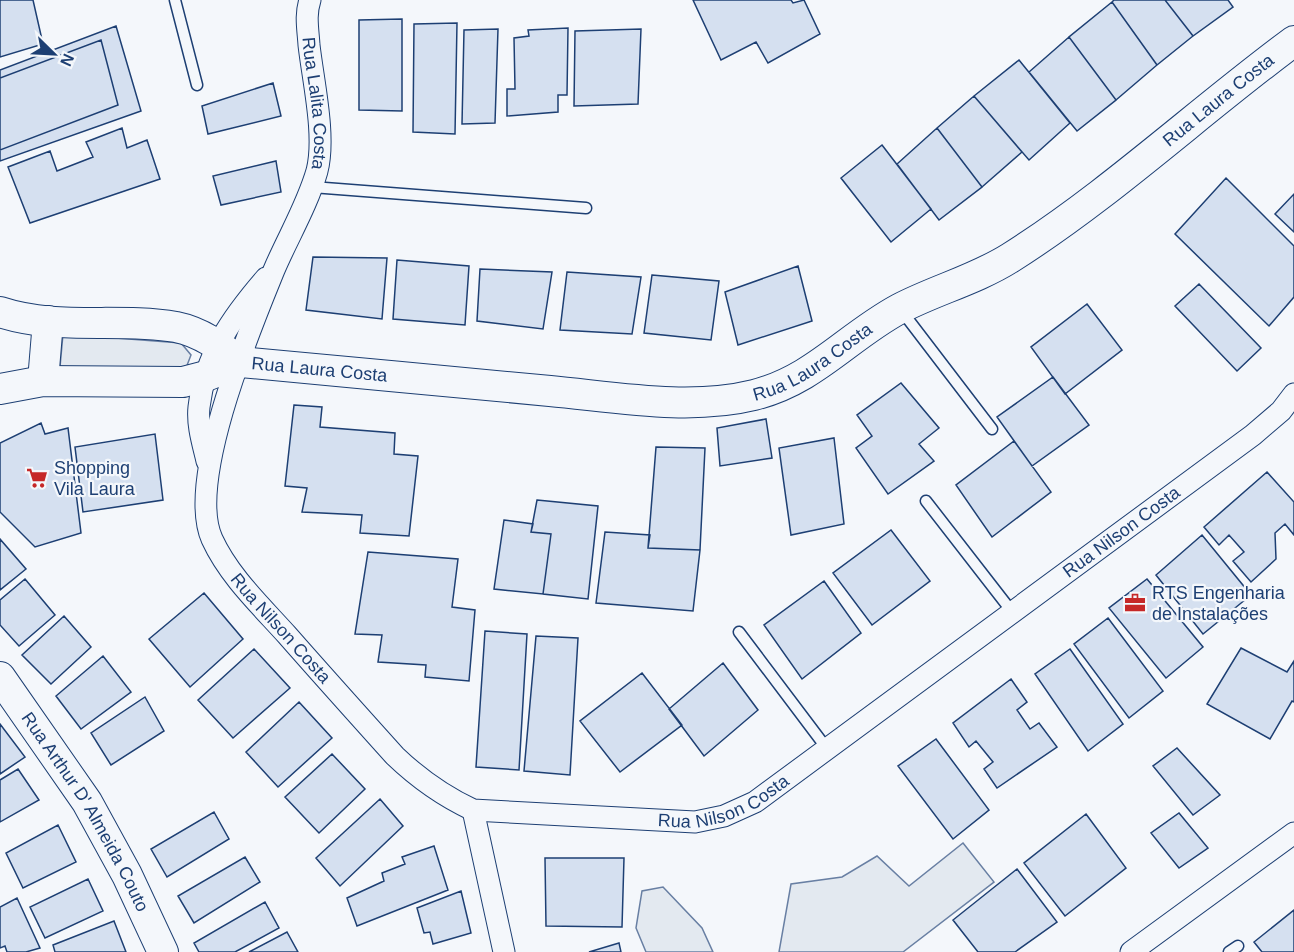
<svg xmlns="http://www.w3.org/2000/svg" width="1294" height="952" viewBox="0 0 1294 952" font-family="Helvetica,sans-serif">
<style>
.green{fill:#e3e9f0;stroke:#687fa3;stroke-width:1.5}
.building{fill:#d5e0f0;stroke:#1d3f73;stroke-width:1.5}
.lines{fill:none;stroke-linecap:round;stroke-linejoin:round}
.lane-casing{stroke:#1d3f73;stroke-width:13}
.street-casing{stroke:#1d3f73;stroke-width:23}
.secondary-casing{stroke:#1d3f73;stroke-width:32}
.lane{stroke:#f4f7fb;stroke-width:10}
.street{stroke:#f4f7fb;stroke-width:21}
.secondary{stroke:#f4f7fb;stroke-width:30}
.labels{text-anchor:middle;dominant-baseline:central;stroke-width:4.5;stroke-linejoin:round;paint-order:stroke}
.street-label{font-size:18px;fill:#1d3f73;stroke:#f4f7fb}
.poi-label{font-size:18px;fill:#1d3f73;stroke:#f4f7fb;text-anchor:start}
</style>
<rect width="100%" height="100%" fill="#f4f7fb"/>
<path class="green" d="M63 334 181 343 191 355 186 368 60 367Z
M963 843 994 882 903 952H779L791 884 842 877 877 856 909 886Z
M663 887 702 928 713 952H646L636 928 642 891Z"/>
<path class="building" d="M0 0H33L43 44 0 57Z
M693 0H791L793 3 804 0 820 34 768 63 756 42 721 60Z
M1114 0H1165L1193 36 1157 65 1112 2Z
M1165 0H1228L1233 7 1193 36Z
M1112 2 1157 65 1116 100 1069 37Z
M402 19V111L359 110V20Z
M457 23 455 134 413 132 414 24Z
M116 26 141 111 0 161V70Z
M568 28 567 95H558V112L507 116V89H515L514 38 529 36 528 30Z
M498 29 495 123 462 124 464 30Z
M641 29 638 104 574 106 575 31Z
M1069 37 1116 100 1077 131 1029 72Z
M101 40 118 105 0 150V78Z
M1019 60 1070 123 1029 160 974 96Z
M273 83 281 116 208 134 202 106Z
M974 96 1022 152 982 187 937 128Z
M122 128 127 148 147 140 160 179 30 223 8 167 50 151 57 171 93 157 86 142Z
M937 128 982 187 939 220 897 164Z
M882 145 931 209 891 242 841 178Z
M276 161 281 192 221 205 213 176Z
M1226 178 1294 246V297L1269 326 1175 234Z
M1294 194V232L1275 214Z
M313 257 387 258 382 319 306 310Z
M397 260 469 266 465 325 393 319Z
M798 266 812 321 738 345 725 292Z
M480 269 552 272 543 329 477 321Z
M567 272 641 277 632 334 560 330Z
M652 275 719 281 711 340 644 333Z
M1199 284 1261 348 1237 371 1175 306Z
M1087 304 1122 350 1065 394 1031 347Z
M1053 377 1089 425 1032 466 997 417Z
M901 383 939 428 919 444 934 461 888 494 856 448 872 436 857 415Z
M294 405 322 407 320 427 395 433 394 454 418 456 409 536 360 533 362 515 302 512 307 488 285 486Z
M766 419 772 458 720 466 717 428Z
M41 423 45 434 68 428 81 533 35 547 0 512V443Z
M155 434 163 500 83 512 75 447Z
M834 438 844 524 791 535 779 448Z
M1014 441 1051 492 992 537 956 485Z
M656 447 705 448 700 550 648 548Z
M1267 472 1294 502V535L1285 524 1275 533 1276 559 1251 582 1233 561 1244 552 1229 535 1219 545 1204 527Z
M537 500 598 506 588 599 543 594 551 534 531 532Z
M504 520 533 524 531 532 551 534 543 594 494 589Z
M891 530 930 581 872 625 833 573Z
M605 532 650 535 648 548 700 550 693 611 596 603Z
M1202 535 1251 595 1203 634 1156 575Z
M0 539 26 569 0 590Z
M368 552 458 559 452 607 475 610 469 681 425 677 426 665 378 662 382 635 355 634Z
M25 579 55 615 19 646 0 625V600Z
M1147 579 1203 647 1166 678 1109 608Z
M824 581 861 633 802 679 764 625Z
M204 593 243 639 190 687 149 639Z
M64 616 91 647 51 684 22 655Z
M1108 618 1163 691 1129 718 1074 644Z
M485 631 527 634 519 770 476 767Z
M536 636 578 638 570 775 524 771Z
M1241 648 1287 672 1294 661V702L1292 701 1270 739 1207 704Z
M254 649 290 688 233 738 198 700Z
M1070 649 1123 724 1088 751 1035 674Z
M103 656 131 692 81 729 56 696Z
M723 663 758 710 704 756 669 709Z
M642 673 682 725 620 772 580 721Z
M1011 679 1027 702 1017 710 1030 729 1039 723 1057 747 997 788 984 769 993 762 976 741 969 747 953 723Z
M145 697 164 731 111 765 91 733Z
M299 702 332 738 278 787 246 752Z
M0 724 25 757 0 774Z
M936 739 989 810 953 839 898 766Z
M1177 748 1220 795 1193 815 1153 766Z
M332 754 365 789 319 833 285 797Z
M18 769 39 800 0 822V780Z
M380 799 403 826 340 886 316 858Z
M214 812 229 839 167 877 151 849Z
M1179 813 1208 848 1179 868 1151 833Z
M1086 814 1126 868 1065 916 1024 863Z
M58 825 76 862 23 888 6 853Z
M434 846 448 890 357 926 347 898 384 881 382 873 405 864 402 857Z
M245 857 260 882 194 923 178 896Z
M545 858H624L622 927 546 926Z
M1017 869 1057 922 1015 952H978L953 920Z
M88 879 103 911 45 938 30 907Z
M461 891 471 933 433 944 430 932 424 933 417 908Z
M17 898 40 948 26 952H7L5 946 0 948V907Z
M265 902 279 928 235 952H199L194 943Z
M1294 910V952H1262L1254 942Z
M114 921 126 952H55L53 945Z
M287 932 298 952H249Z
M619 943 621 952H589Z"/>
<g class="lines">
<defs>
<path id="lane" d="M175 0 197 85
M312 187 586 208
M901 310 992 429
M926 501 1013 613
M739 632 828 750
M1229 952 1238 946"/>
<g id="street">
<path id="s1" d="M310 0C305 15 308 29 309 45 313 81 326 136 317 171 307 206 288 237 274 270 250 329 186 481 212 539 229 576 260 605 287 635 323 676 359 716 395 756 419 779 443 796 473 810L695 822 724 816 755 802 1253 435 1281 411 1294 394"/>
<path d="M207 461C203 444 197 425 199 407 205 355 233 316 266 278"/>
<path d="M473 810 504 952"/>
<path d="M1131 952 1294 833"/>
</g>
<g id="secondary">
<path d="M0 312C57 331 118 317 176 327 201 332 221 347 241 362"/>
<path d="M43 381 48 321"/>
<path id="s2" d="M0 389 43 381 183 382 206 376 241 362C344 372 447 381 550 391 615 397 689 411 754 395 814 380 847 337 899 309 935 290 975 280 1010 258 1111 194 1198 112 1294 41"/>
<path id="s3" d="M0 677 87 802 127 875 163 952"/>
</g>
</defs>
<use href="#lane" class="lane-casing"/>
<use href="#street" class="street-casing"/>
<use href="#secondary" class="secondary-casing"/>
<use href="#lane" class="lane"/>
<use href="#street" class="street"/>
<use href="#secondary" class="secondary"/>
</g>
<defs>
<symbol id="supermarket-bare" viewBox="-9 -9 18 18"><path d="M-6-5.5h2.5l.6 2H6L4.5 2H-2.5L-4.4-4H-6ZM-1.5 3.2a1.3 1.3 0 1 0 .1 0ZM3 3.2a1.3 1.3 0 1 0 .1 0Z" fill="#c62828" stroke="#f4f7fb" stroke-width="2.5" paint-order="stroke"/></symbol>
<symbol id="office-bare" viewBox="-9 -9 18 18"><path d="M-6-3h4V-5.5h4V-3h4V5H-6ZM-1-4.5V-3h2v-1.5ZM-6 0V1H6V0Z" fill="#c62828" stroke="#f4f7fb" stroke-width="2.5" paint-order="stroke"/></symbol>
</defs>
<g fill-rule="evenodd">
<use href="#supermarket-bare" x="22" y="463" width="30" height="30"/>
<use href="#office-bare" x="1120" y="588" width="30" height="30"/>
</g>
<g class="labels">
<g class="street-label">
<text stroke="none"><textPath href="#s2" startOffset="1314">Rua Laura Costa</textPath></text>
<text stroke="none"><textPath href="#s1" startOffset="104">Rua Lalita Costa</textPath></text>
<text stroke="none"><textPath href="#s2" startOffset="828">Rua Laura Costa</textPath></text>
<text stroke="none"><textPath href="#s2" startOffset="324">Rua Laura Costa</textPath></text>
<text stroke="none"><textPath href="#s1" startOffset="1682">Rua Nilson Costa</textPath></text>
<text stroke="none"><textPath href="#s1" startOffset="674">Rua Nilson Costa</textPath></text>
<text stroke="none"><textPath href="#s1" startOffset="1196">Rua Nilson Costa</textPath></text>
<text stroke="none"><textPath href="#s3" startOffset="160">Rua Arthur D' Almeida Couto</textPath></text>
</g>
<g class="poi-label">
<text x="54" y="468">Shopping<tspan x="54" dy="21">Vila Laura</tspan></text>
<text x="1152" y="593">RTS Engenharia<tspan x="1152" dy="21">de Instalações</tspan></text>
</g>
</g>
<g transform="translate(54 54) rotate(114)" stroke="#f4f7fb" stroke-width="4.5" paint-order="stroke">
<path d="M0-4.5L10 22L0 15L-10 22Z" fill="#1d3f73"/>
<text y="-9" font-size="16" font-weight="bold" text-anchor="middle" fill="#1d3f73">N</text>
</g>
</svg>
